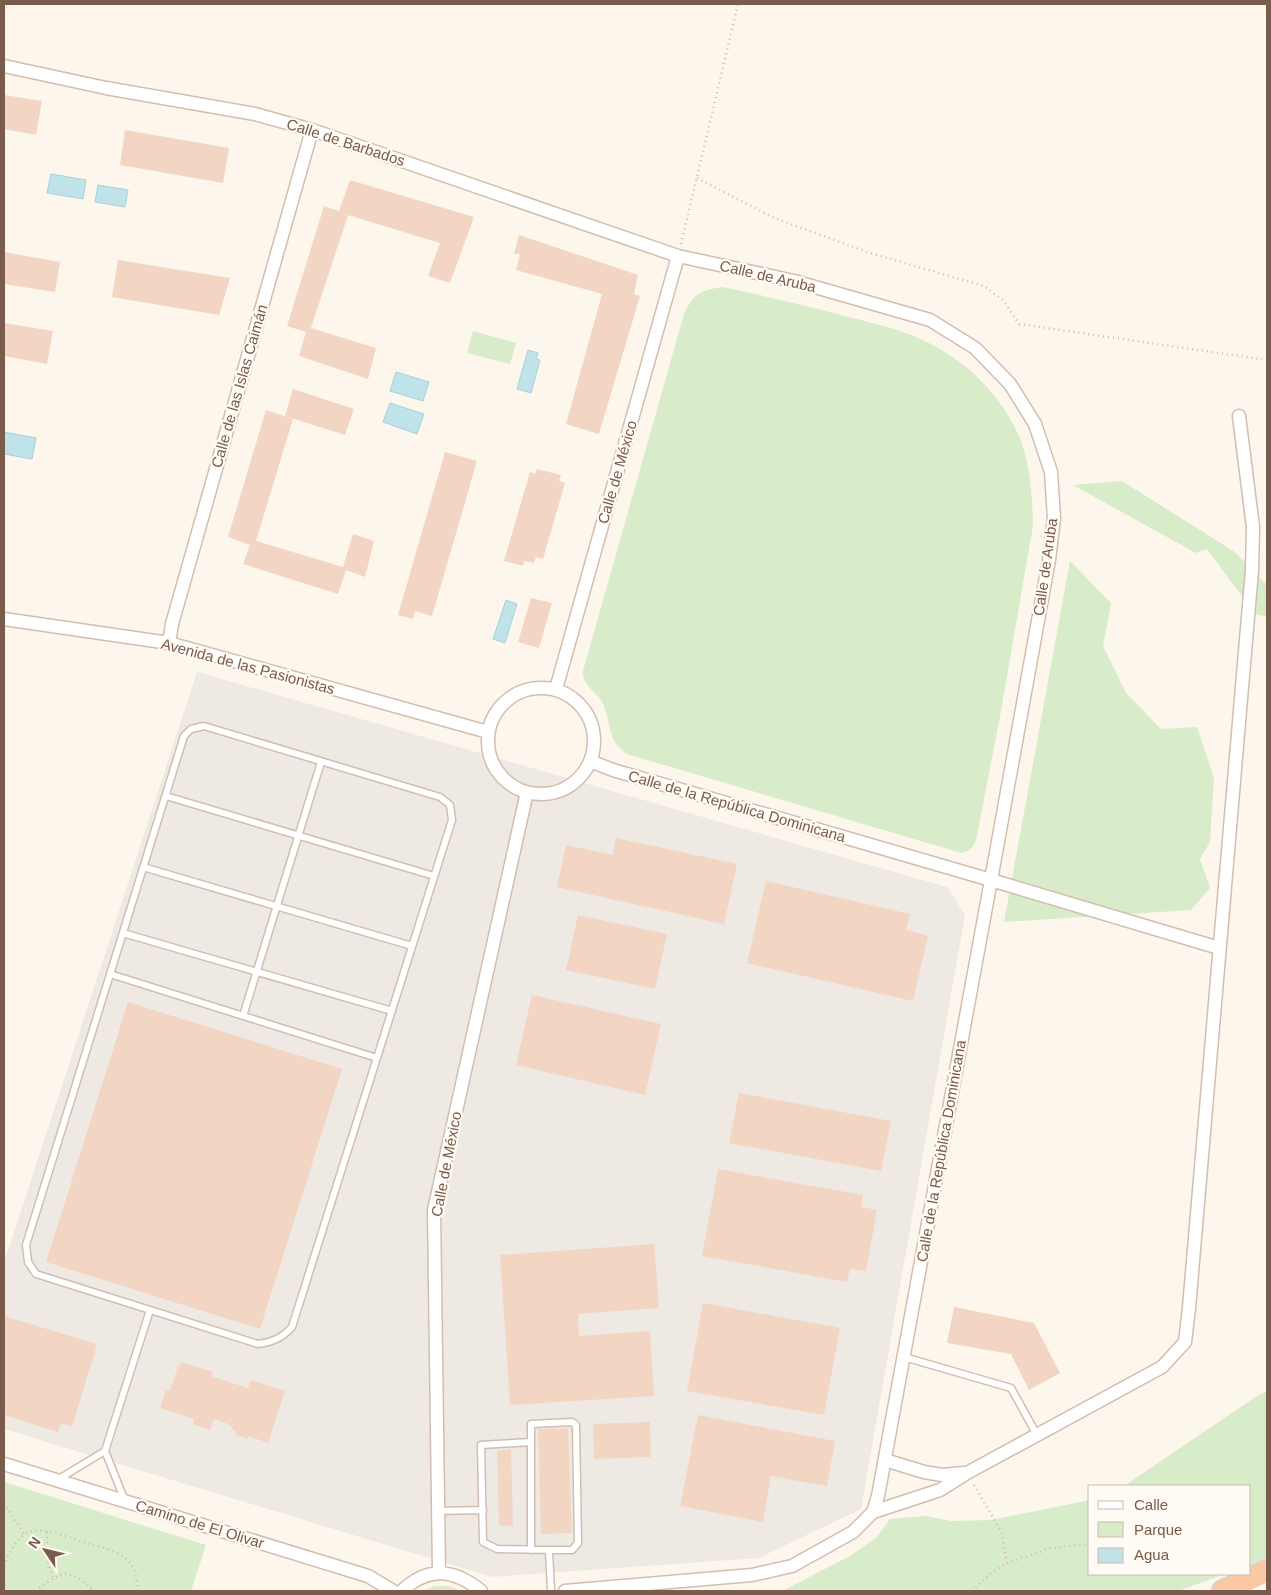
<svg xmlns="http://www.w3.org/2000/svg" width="1271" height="1595" viewBox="0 0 1271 1595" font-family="Helvetica,sans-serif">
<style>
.industrial{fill:#efe9e4}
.green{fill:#d8ecc9}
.water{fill:#bfe3e8;stroke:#a5d3da}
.building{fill:#f3d5c3}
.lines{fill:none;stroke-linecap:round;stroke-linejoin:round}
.service-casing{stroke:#d1beb0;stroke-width:9}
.minor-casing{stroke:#d1beb0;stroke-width:15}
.secondary-casing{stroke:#d6c0b0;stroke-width:21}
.trunk-casing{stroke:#dad1cd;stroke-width:24}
.path{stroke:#d9b8a5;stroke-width:2.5;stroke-dasharray:1 4;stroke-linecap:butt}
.service{stroke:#fff;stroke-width:6}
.minor{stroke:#fff;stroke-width:12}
.secondary{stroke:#fff;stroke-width:19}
.trunk{stroke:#f9c8a4;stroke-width:21}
.labels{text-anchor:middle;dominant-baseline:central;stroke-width:4.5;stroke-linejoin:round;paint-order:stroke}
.street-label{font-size:15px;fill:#7a5c4d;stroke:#fffaf3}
</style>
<rect width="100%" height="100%" fill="#fdf6ec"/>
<path class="industrial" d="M197 672 947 887 965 915 861 1509 759 1558 492 1577 4 1429V1263Z"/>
<path class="green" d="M723 287C764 296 805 305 845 316 864 321 882 325 900 331 952 348 997 386 1019 436 1031 464 1032 496 1033 526L999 722 976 840C973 848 970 851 961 853L627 754C607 741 612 726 604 706 599 691 582 688 583 671L684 314C694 293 701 290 723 287Z
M473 331 516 343 510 364 467 353Z
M1122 481 1235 552 1267 585V617L1255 614 1207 549 1196 553 1073 485Z
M1070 561 1111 603 1103 646 1126 693 1161 729 1197 727 1214 778 1210 842 1200 859 1210 888 1191 910 1004 922Z
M1267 1391V1558L1250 1565V1486H1124L1257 1396Z
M4 1482 206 1545 191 1591H4Z
M1090 1500V1574H1225L1178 1591H782L850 1556 877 1537 890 1519 926 1516 951 1521 991 1520Z
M435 1586H448L462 1591H421Z"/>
<path class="water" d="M51 174 86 180 83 199 47 193Z
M98 185 128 190 125 207 95 202Z
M528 350 538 353 536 359 540 360 531 393 517 389Z
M396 372 429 382 423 401 390 391Z
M390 403 424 414 417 434 383 422Z
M4 432 36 438 32 459 4 454Z
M506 600 517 604 505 643 493 639Z"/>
<path class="building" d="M4 95 42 101 36 135 4 129Z
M125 130 229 148 223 183 120 165Z
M350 180 474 217 450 283 428 276 440 243 348 215 311 328 376 348 368 379 299 356 306 332 287 326 324 206 339 211Z
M519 235 638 275 634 294 640 296 599 434 566 424 602 294 516 270 520 254H514Z
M4 252 60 262 55 292 4 284Z
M118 260 230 278 219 315 112 297Z
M4 323 53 331 47 364 4 356Z
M293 389 354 409 345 435 285 416Z
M266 410 293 419 256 541 343 567 353 534 374 541 365 577 346 570 338 594 243 564 250 545 228 537Z
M445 452 477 461 432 616 415 611 413 619 398 615Z
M537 469 561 475 559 481 565 483 543 559 536 557 534 563 524 561 523 566 504 561 530 472 535 474Z
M531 598 552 603 539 648 518 642Z
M616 838 737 864 724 924 557 887 566 845 613 855Z
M766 881 910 914 906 930 928 936 913 1001 747 963Z
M578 915 667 934 655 989 566 970Z
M532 995 661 1024 645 1095 516 1065Z
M128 1002 342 1069 260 1329 46 1262Z
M739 1093 891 1121 881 1171 729 1143Z
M718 1169 863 1195 861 1207 877 1210 866 1271 850 1269 847 1282 702 1256Z
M654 1244 659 1308 578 1314 579 1336 650 1331 654 1396 510 1405 500 1255Z
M703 1303 840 1328 824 1415 687 1391Z
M954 1307 1034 1323 1060 1373 1029 1390 1011 1354 947 1343Z
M4 1316 97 1344 72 1427 61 1423 58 1432 4 1415Z
M181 1362 213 1372 211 1376 217 1378 248 1388 251 1380 285 1391 268 1443 248 1436V1439L236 1435V1432L228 1424 214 1419 210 1430 193 1424 194 1419 160 1408 166 1390 170 1391 178 1366 180 1367Z
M698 1415 835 1441 827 1486 771 1476 763 1522 680 1506Z
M650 1422 651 1457 594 1459 593 1424Z
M568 1428 572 1533 541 1534 538 1429Z
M511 1449 513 1526 499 1525 497 1451Z"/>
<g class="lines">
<defs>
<path id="service" d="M204 726 440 797 450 805 452 820 292 1327C282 1338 273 1342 258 1344L36 1274 28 1262 26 1245 184 736 191 729Z
M166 796 434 876
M143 867 412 946
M123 933 392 1011
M110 974 377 1058
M243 1016 321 762
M904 1357 1011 1388 1037 1435
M531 1442 481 1445 483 1542 497 1549 572 1550 578 1543 576 1425 572 1422 531 1424V1550
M57 1480 105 1451
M125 1501 105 1451 150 1310
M438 1511 483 1510
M549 1551 551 1591"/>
<path id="minor" d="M4 66 106 88 255 114 312 130 678 256 794 281 930 320 975 348 1010 384 1035 424 1051 472 1054 518 1049 560 991 880 1219 948
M4 619 169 643 488 732
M169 643 172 624 312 130
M488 741a53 53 0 1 1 106 0a53 53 0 1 1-106 0Z
M556 689 678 256
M885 1460 924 1472 942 1475 964 1473
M4 1464 368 1576 393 1591
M873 1512 940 1490 967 1473 1162 1367 1185 1342 1189 1308 1252 570 1253 527 1239 416
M439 1573 434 1210 527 792
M402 1591C428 1566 454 1569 481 1591
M565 1591 752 1575 792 1566 853 1532 873 1512 878 1496 991 880 613 770 590 761"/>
<path id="secondary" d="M1248 1591 1267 1585"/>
<path id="trunk" d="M1223 1591 1267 1571"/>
</defs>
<use href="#service" class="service-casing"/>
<use href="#minor" class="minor-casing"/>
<use href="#secondary" class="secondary-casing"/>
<use href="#trunk" class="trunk-casing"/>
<path class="path" d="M697 178 772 217 867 252 984 286 1004 301 1019 324 1267 360
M681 244 738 4
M974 1485 1002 1533 1007 1563
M4 1503 24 1534
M47 1532V1559L53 1577
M7 1591C5 1584 3 1576 5 1568 6 1554 19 1532 34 1531 52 1529 71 1538 87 1543 99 1547 113 1549 124 1557 135 1565 137 1579 138 1591
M35 1591C63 1571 66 1566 94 1591
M972 1591 992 1572 1007 1563 1051 1548 1090 1544"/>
<use href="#service" class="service"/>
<use href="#minor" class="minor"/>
<use href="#secondary" class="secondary"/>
<use href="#trunk" class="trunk"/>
</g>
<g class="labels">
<g class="street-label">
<text transform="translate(346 142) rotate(18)">Calle de Barbados</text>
<text transform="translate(768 276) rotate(13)">Calle de Aruba</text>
<text transform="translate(239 386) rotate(-74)">Calle de las Islas Caimán</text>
<text transform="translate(617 472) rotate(-74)">Calle de México</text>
<text transform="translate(1045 567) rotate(-82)">Calle de Aruba</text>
<text transform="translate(248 666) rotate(15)">Avenida de las Pasionistas</text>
<text transform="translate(737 806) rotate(16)">Calle de la República Dominicana</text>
<text transform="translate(941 1151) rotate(-80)">Calle de la República Dominicana</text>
<text transform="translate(446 1164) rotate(-79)">Calle de México</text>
<text transform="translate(200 1524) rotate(17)">Camino de El Olivar</text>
</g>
</g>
<rect width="1271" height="1595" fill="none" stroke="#7a5c4d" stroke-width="10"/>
<rect x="1088" y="1485" width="162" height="90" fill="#fffaf3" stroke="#cabbb1"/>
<rect x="1098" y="1501" width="25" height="8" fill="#ffffff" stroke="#cabbb1"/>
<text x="1134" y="1510" font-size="15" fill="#7a5c4d">Calle</text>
<rect x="1098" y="1522" width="25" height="15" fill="#d8ecc9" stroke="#cabbb1"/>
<text x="1134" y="1535" font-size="15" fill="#7a5c4d">Parque</text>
<rect x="1098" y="1548" width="25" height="15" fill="#bfe3e8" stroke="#cabbb1"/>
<text x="1134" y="1560" font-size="15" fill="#7a5c4d">Agua</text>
<g transform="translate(45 1550) rotate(305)" stroke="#fffaf3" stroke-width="4" paint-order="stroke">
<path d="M0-4L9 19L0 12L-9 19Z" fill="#7a5c4d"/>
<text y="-8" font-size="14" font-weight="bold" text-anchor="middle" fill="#7a5c4d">N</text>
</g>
</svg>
